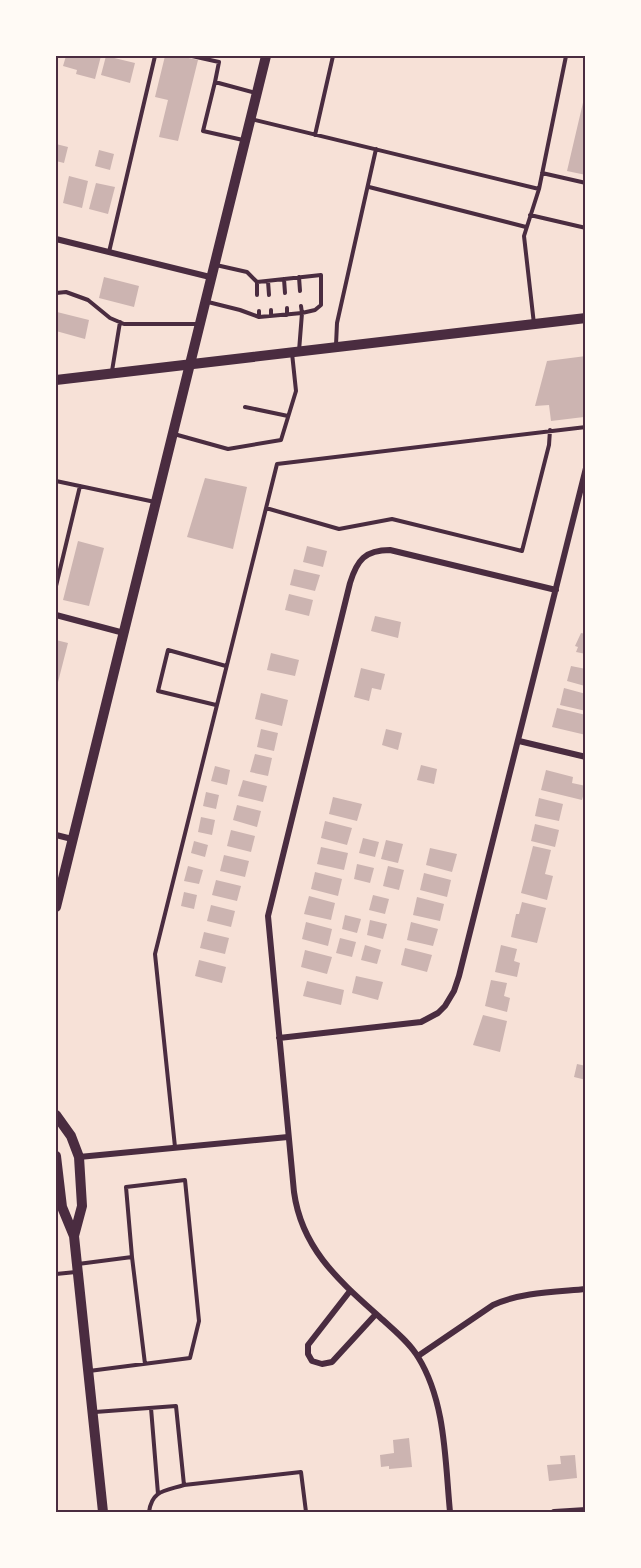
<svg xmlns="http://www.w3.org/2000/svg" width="641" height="1568" viewBox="0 0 641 1568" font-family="Merriweather,serif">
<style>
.building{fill:#ccb4b1}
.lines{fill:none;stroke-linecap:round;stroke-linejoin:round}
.service{stroke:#4a2c40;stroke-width:4}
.minor{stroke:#4a2c40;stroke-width:6}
.secondary{stroke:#4a2c40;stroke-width:10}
.neatline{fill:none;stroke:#4a2c40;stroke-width:2}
</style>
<rect width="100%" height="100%" fill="#f7e1d7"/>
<path class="building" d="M66 56H101L95 79 76 74 77 70 63 66Z
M106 56 135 63 130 83 101 75Z
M165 56H179L198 60 178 141 159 137 168 100 155 97Z
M585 94H586V175L567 171Z
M56 144 68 147 64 163 56 161Z
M99 150 114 154 110 170 95 166Z
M69 176 88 181 82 208 63 203Z
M96 183 115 187 108 214 89 209Z
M104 277 139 286 134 307 99 298Z
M57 312 89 320 85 339 56 331Z
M586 356V410L584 417 551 421 549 405 535 406 547 361Z
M205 478 247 487 233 549 187 537Z
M78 541 104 548 89 606 63 600Z
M307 546 327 551 323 567 303 562Z
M294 569 320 575 315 591 290 585Z
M289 594 313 600 309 616 285 610Z
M375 616 401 622 398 638 371 631Z
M581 633 586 634V654L576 652 578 647 575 646Z
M56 640 68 643 56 690Z
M271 653 299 660 295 676 267 670Z
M571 666 586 669 585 686 567 681Z
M361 668 385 674 381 690 372 688 369 701 354 697Z
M564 688 586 694V711L560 705Z
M261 693 288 700 282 726 255 719Z
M557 708 586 715V735L552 727Z
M261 729 278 733 274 751 257 747Z
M386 729 402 733 398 750 382 745Z
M255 754 272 758 268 776 250 772Z
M421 765 437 769 434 784 417 780Z
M215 766 230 770 227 785 211 781Z
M546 770 573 777 572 783 586 786 582 800 541 790Z
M243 780 267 786 263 802 238 796Z
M206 792 219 795 216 809 203 806Z
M333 797 362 804 357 821 329 814Z
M539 798 563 804 559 821 535 816Z
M237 805 261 811 257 827 233 820Z
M201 817 215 820 212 835 198 832Z
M325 821 352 828 347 845 321 838Z
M535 824 559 830 555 847 531 841Z
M231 830 255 836 251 852 227 846Z
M363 838 379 842 375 857 359 853Z
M386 840 403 844 398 863 381 859Z
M194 841 208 845 205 857 191 853Z
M533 846 551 850 545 874 553 876 547 900 521 893Z
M321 847 348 853 344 870 317 864Z
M430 848 457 854 452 872 426 865Z
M224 855 249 861 245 877 220 871Z
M357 864 374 868 370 883 354 879Z
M188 866 203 870 199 884 184 881Z
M388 866 404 870 399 890 383 886Z
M315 872 342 879 338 896 311 889Z
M424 873 451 880 447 897 420 890Z
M216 880 241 886 237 901 212 895Z
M184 892 197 895 194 909 181 906Z
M373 895 389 899 385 914 369 910Z
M309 896 335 903 331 920 304 914Z
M417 897 444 904 440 921 413 915Z
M522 902 546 908 537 943 511 937 516 914H519Z
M211 905 235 911 231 927 207 921Z
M345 915 361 919 357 933 342 929Z
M370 920 387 924 383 939 367 935Z
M306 922 332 929 328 946 302 939Z
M411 922 438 929 433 946 407 940Z
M204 932 229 938 225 954 200 948Z
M340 938 356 942 352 957 336 953Z
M365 945 381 950 377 964 361 960Z
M501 945 517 949 514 961 520 963 517 977 495 972Z
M405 948 432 955 427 972 401 965Z
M305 950 332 957 327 974 301 967Z
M199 960 226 967 222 983 195 976Z
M356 976 383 982 378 1000 352 993Z
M491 980 507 983 504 996 510 998 507 1012 485 1006Z
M307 981 344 990 341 1005 303 996Z
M483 1015 507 1021 500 1052 473 1045Z
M577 1064 586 1066V1080L574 1077Z
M409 1438 412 1467 389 1469V1466L381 1467 380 1455 394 1453 393 1440Z
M575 1455 577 1478 549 1481 547 1465 561 1464 560 1456Z"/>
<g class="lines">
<path class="service" d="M192 56 219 62 215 82
M251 119 539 189
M315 135 333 56
M243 140 203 131 215 82 256 93
M542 173 586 183
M369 187 526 227
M530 215 586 228
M109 252 155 56
M216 265 247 272 257 282 321 275V305L315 310 302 313 299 351
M299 277 300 291
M284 279 285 293
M268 281 269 295
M257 282V295
M56 293 66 292 88 300 110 318 124 324H199
M208 302 240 310 259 317 302 313 301 306
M287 308V315
M271 310V316
M259 311V317
M534 324 524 236 539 189 566 56
M336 345 337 323 376 149
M112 371 120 322
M245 407 288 416
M174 434 228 449 281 440 296 391 292 353
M56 442V452
M56 481 155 502
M266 508 339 529 392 519 522 551 549 445 550 430
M56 586 80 486
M216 705 158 691 168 650 226 666
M175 1147 155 954 277 464 586 427
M132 1257 145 1364
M78 1264 132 1257 126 1187 185 1180 199 1321 190 1358 89 1371
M56 1274 76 1272
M151 1408 158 1494
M95 1412 176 1406 184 1485 301 1472 306 1512
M149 1512C152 1490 165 1491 184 1485"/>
<path class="minor" d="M56 239 210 277
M56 615 124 633
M519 741 586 757
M56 835 72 839
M279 1038 421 1022 438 1013 445 1006 454 991 459 976 586 468
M79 1157 288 1137
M350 1291 308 1345V1354L312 1361 322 1364 332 1362 376 1314
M418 1356 493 1305C522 1292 554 1292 586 1289
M450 1512C445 1461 446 1402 418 1357 410 1343 395 1331 383 1320 342 1283 302 1251 294 1192L268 916 350 583C357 560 365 550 390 550L556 590
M554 1512 586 1510"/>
<path class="secondary" d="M56 380 586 318
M56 907 266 56
M56 1115 71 1136 79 1157 82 1206 74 1236
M56 1156 62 1207 74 1236 103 1512"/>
</g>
<rect width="641" height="1568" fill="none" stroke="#fffaf5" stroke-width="114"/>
<rect x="57" y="57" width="527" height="1454" class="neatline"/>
</svg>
